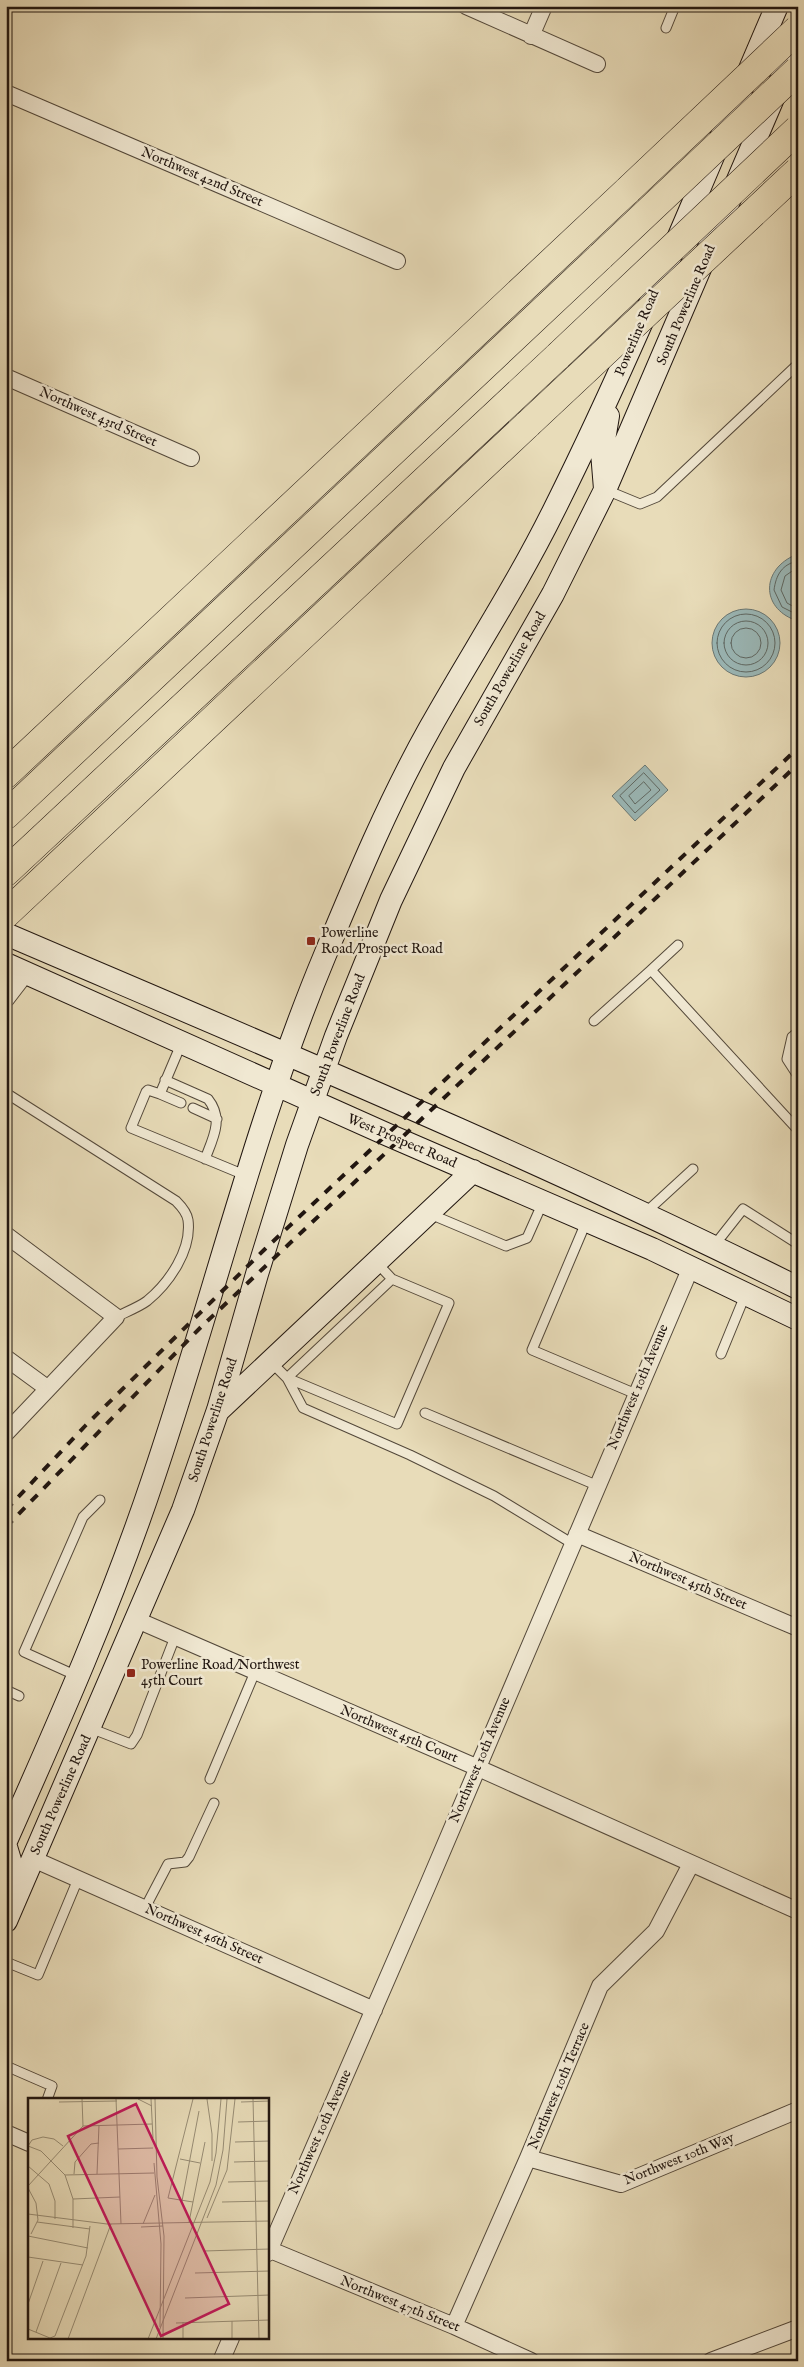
<svg xmlns="http://www.w3.org/2000/svg" width="804" height="2367" viewBox="0 0 804 2367" font-family="'IM FELL English',serif">
<style>
.water{fill:#9bb9b9;stroke:#6a7875}
.lines{fill:none;stroke-linecap:round;stroke-linejoin:round}
.shore{stroke:#5e6864;stroke-width:1}
.lane-casing{stroke:#53483a;stroke-width:11}
.street-casing{stroke:#53483a;stroke-width:18}
.secondary-casing{stroke:#211610;stroke-width:24}
.highway-casing{stroke:#211610;stroke-width:29}
.lane{stroke:#f0e8d2;stroke-width:9}
.street{stroke:#f0e8d2;stroke-width:16}
.secondary{stroke:#f0e8d2;stroke-width:22}
.highway{stroke:#e8dcb9;stroke-width:28}
.rail{stroke:#211610;stroke-width:4;stroke-dasharray:9 9;stroke-linecap:butt}
.highway-bridge-casing{stroke:#211610;stroke-width:29;stroke-linecap:butt}
.highway-bridge{stroke:#e8dcb9;stroke-width:28}
.poi-dot{fill:#8f2418;stroke:#f0e8d2;stroke-width:2}
.labels{text-anchor:middle;dominant-baseline:central;stroke-width:5;stroke-linejoin:round;paint-order:stroke}
.street-label{font-size:14px;fill:#211610;stroke:#f0e8d2}
.poi-label{font-size:14px;fill:#211610;stroke:#f0e8d2;text-anchor:start}
.inset-road{fill:none;stroke:#988d75;stroke-width:1}
.view{fill:#c2185b;fill-opacity:0.15;stroke:#c2185b;stroke-width:2.5}
.inset-edge{fill:none;stroke:#211610;stroke-width:2.5}
</style>
<rect width="100%" height="100%" fill="#e8dcb9"/>
<filter id="stains"><feTurbulence type="fractalNoise" baseFrequency=".004" numOctaves="4"/><feColorMatrix values="0 0 0 0 .2 0 0 0 0 .09 0 0 0 0 .02 0 0 0 .5 -.17"/></filter>
<radialGradient id="worn" r=".72"><stop offset=".6" stop-color="#630" stop-opacity="0"/><stop offset="1" stop-color="#630" stop-opacity=".3"/></radialGradient>
<path class="water" d="M793 556H798V621C762 610 760 572 793 556Z
M712 643a34 34 0 1 1 68 0a34 34 0 1 1-68 0Z
M645 765 668 790 635 821 612 796Z"/>
<g class="lines">
<path class="shore" d="M798 561C782 564 776 575 774 590L782 607 798 615
M798 567 785 576 781 590 787 603 798 609
M717 643a29 29 0 1 1 58 0a29 29 0 1 1-58 0Z
M724 643a22 22 0 1 1 44 0a22 22 0 1 1-44 0Z
M731 643a15 15 0 1 1 30 0a15 15 0 1 1-30 0Z
M644 773 660 790 635 813 620 796Z
M644 782 651 790 635 804 629 796Z"/>
<defs>
<path id="lane" d="M666 28 675 6
M606 490 640 504 657 497 798 364
M678 945 651 970 798 1130
M594 1021 651 970
M798 1032 792 1037 787 1059 798 1076
M182 1042 160 1094 148 1090 146 1092 131 1128 247 1176
M165 1080 208 1099C224 1119 213 1138 205 1159
M6 1093 176 1201C181 1206 187 1213 188 1220 192 1250 169 1283 147 1301 139 1307 126 1312 116 1317
M160 1094 181 1103
M193 1108 217 1119
M430 1214 506 1246 527 1238 543 1202
M644 1214 693 1169
M587 1220 532 1350 636 1394
M713 1247 743 1209 798 1244
M721 1354 746 1293
M270 1361 287 1378 392 1279 377 1263
M287 1378 303 1408 410 1455 494 1496 573 1544
M287 1378 397 1424 449 1303 392 1279
M425 1413 596 1485
M77 1676 24 1652 83 1517 100 1500
M6 1690 19 1696
M90 1728 131 1744 137 1735 175 1637
M210 1779 255 1672
M145 1908 168 1864 185 1862 189 1857 214 1803
M6 1962 38 1975 78 1879
M6 2066 52 2086 47 2100"/>
<path id="street" d="M466 6 597 64
M531 36 544 6
M6 93 397 261
M6 377 191 458
M6 999 26 973
M6 1235 116 1317 6 1433
M6 1358 47 1388
M577 1534 798 1628
M137 1620 476 1767 798 1911
M33 1859 374 2010
M6 2133 29 2143
M528 2158 621 2184 798 2110
M268 2249 454 2326 531 2361
M268 2253 427 1887 691 1267
M454 2326 528 2158 600 1986 656 1931 691 1864
M221 2361 231 2338
M711 2361 798 2328"/>
<path id="secondary" d="M605 489 602 452 608 416
M6 934C272 1048 539 1159 798 1288
M6 964 386 1134 652 1249 798 1319
M219 1410 473 1171
M6 1841C59 1722 112 1602 153 1479 212 1305 254 1125 325 955 357 878 389 801 430 728 471 655 517 585 554 510 636 346 704 175 777 6
M6 1847 12 1867 13 1897
M6 1921 183 1510 218 1410 257 1274 297 1145 336 1036 391 900 454 768 553 594 605 490 798 40"/>
<path id="highway" d="M6 774 628 190
M6 815 601 256
M6 872 558 356
M6 914 528 424"/>
</defs>
<use href="#lane" class="lane-casing"/>
<use href="#street" class="street-casing"/>
<use href="#secondary" class="secondary-casing"/>
<use href="#highway" class="highway-casing"/>
<use href="#lane" class="lane"/>
<use href="#street" class="street"/>
<use href="#secondary" class="secondary"/>
<use href="#highway" class="highway"/>
<path class="rail" d="M6 1510 86 1425 265 1249 798 748
M6 1527 201 1327 798 764"/>
<defs>
<path id="highway-bridge" d="M628 190 798 29
M601 256 798 70
M558 356 798 129
M528 424 798 171"/>
</defs>
<use href="#highway-bridge" class="highway-bridge-casing"/>
<use href="#highway-bridge" class="highway-bridge"/>
</g>
<g class="poi-dot">
<rect x="306" y="936" width="10" height="10" rx="2.5"/>
<rect x="126" y="1668" width="10" height="10" rx="2.5"/>
</g>
<g class="labels">
<g class="street-label">
<text transform="translate(202 177) rotate(23)">Northwest 42nd Street</text>
<text transform="translate(686 305) rotate(-67)">South Powerline Road</text>
<text transform="translate(637 333) rotate(-67)">Powerline Road</text>
<text transform="translate(98 417) rotate(24)">Northwest 43rd Street</text>
<text transform="translate(510 669) rotate(-60)">South Powerline Road</text>
<text transform="translate(338 1035) rotate(-69)">South Powerline Road</text>
<text transform="translate(402 1141) rotate(23)">West Prospect Road</text>
<text transform="translate(638 1387) rotate(-67)">Northwest 10th Avenue</text>
<text transform="translate(213 1420) rotate(-72)">South Powerline Road</text>
<text transform="translate(688 1581) rotate(23)">Northwest 45th Street</text>
<text transform="translate(399 1734) rotate(23)">Northwest 45th Court</text>
<text transform="translate(480 1760) rotate(-67)">Northwest 10th Avenue</text>
<text transform="translate(61 1795) rotate(-66)">South Powerline Road</text>
<text transform="translate(204 1934) rotate(24)">Northwest 46th Street</text>
<text transform="translate(559 2086) rotate(-67)">Northwest 10th Terrace</text>
<text transform="translate(320 2132) rotate(-66)">Northwest 10th Avenue</text>
<text transform="translate(679 2159) rotate(-22)">Northwest 10th Way</text>
<text transform="translate(400 2304) rotate(22)">Northwest 47th Street</text>
</g>
<g class="poi-label">
<text x="321" y="933">Powerline<tspan x="321" dy="16">Road/Prospect Road</tspan></text>
<text x="141" y="1665">Powerline Road/Northwest<tspan x="141" dy="16">45th Court</tspan></text>
</g>
</g>
<g transform="translate(28 2098)">
<rect width="241" height="241" fill="#e8dcb9"/>
<path class="inset-road" d="M54 1 55 28M88 1 93 126M110 1 124 8M123 1 125 40M127 1 129 79 136 138 135 241M179 1 184 36V63M225 1 231 241M31 4 89 3M213 4 242 3M210 24 242 23M55 28 124 26M207 44 242 43M0 48 13 53 37 77 45 101V130M0 48 4 42 15 39 26 41 35 48M90 51 125 50M152 61 172 65M206 64 242 63M126 65 133 146 132 229M0 68 21 86 27 103V121M46 76 47 64 63 46 71 45M69 76 71 27M37 77 126 75M200 84 242 83M0 88 55 28M0 90 8 105 10 122 3 136M45 101 92 99M154 103 171 13M165 104 140 100 165 1M194 104 242 103M0 116 79 126 242 123M179 120 199 72 207 1M9 124 62 131M161 124 177 44M115 126 127 97M113 129 135 128M0 138 60 150M176 153 242 151M0 159 55 167M167 175 242 173M157 200 242 197M0 206 15 163M204 223V241M155 224V241M148 225 242 222M0 231 22 240 27 238 58 158 62 128M8 234 33 165M40 241 83 126M120 241 182 84 188 55 193 1M128 241 188 87 195 52 199 1"/>
<path class="view" d="M108 6 201 206 133 238 40 38Z"/>
<rect width="241" height="241" class="inset-edge"/>
</g>
<rect width="804" height="2367" fill="none" stroke="#e8dcb9" stroke-width="25"/>
<rect x="8" y="8" width="789" height="2352" fill="none" stroke="#211610" stroke-width="2.5"/>
<rect x="12" y="12" width="779" height="2342" fill="none" stroke="#211610"/>
<rect width="100%" height="100%" filter="url(#stains)"/>
<rect width="100%" height="100%" fill="url(#worn)"/>
</svg>
